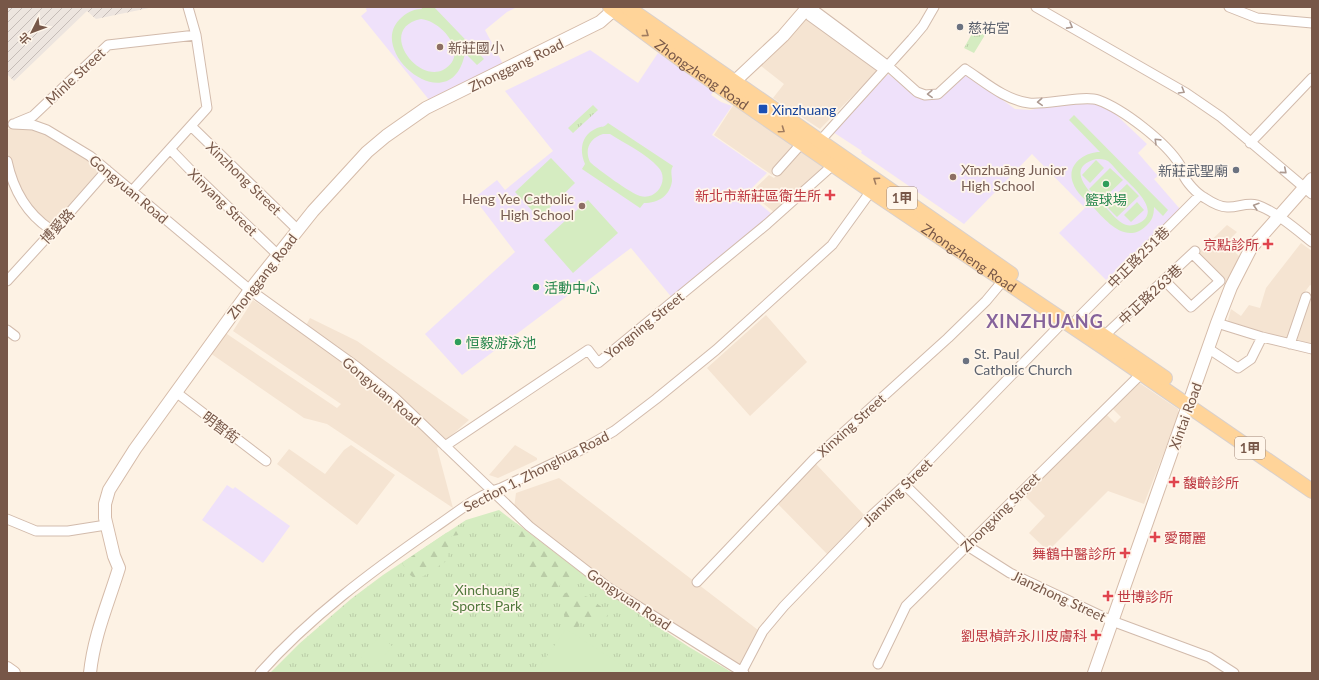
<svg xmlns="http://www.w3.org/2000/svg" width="1319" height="680" viewBox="0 0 1319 680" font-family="Lato,'Noto Sans TC',sans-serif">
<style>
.residential{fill:#f5e4d2}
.industrial{fill:url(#industrial-furrows)}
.education{fill:#efe1fa}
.grass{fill:url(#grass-tufts)}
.forest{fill:url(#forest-firs)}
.pitch{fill:#d5ecc1;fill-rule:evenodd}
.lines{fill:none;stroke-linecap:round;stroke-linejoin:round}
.street-casing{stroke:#d2bbac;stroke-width:11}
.secondary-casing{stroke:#d5bba9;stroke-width:14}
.primary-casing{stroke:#d9d0cc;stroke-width:16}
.street{stroke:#fff;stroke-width:9}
.secondary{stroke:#fff;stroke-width:12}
.primary{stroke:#ffd499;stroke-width:14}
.oneway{stroke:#ad9a91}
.oneway2{stroke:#a07c60}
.worship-dot{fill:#6b7280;stroke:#fff6eb;stroke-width:1.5}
.education-dot{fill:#8d6e63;stroke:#fff6eb;stroke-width:1.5}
.transit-dot{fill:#1a4fb4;stroke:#fff6eb;stroke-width:1.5}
.leisure-dot{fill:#2e9e5b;stroke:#fff6eb;stroke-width:1.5}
.health-dot{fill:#e0444e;stroke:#fff6eb;stroke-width:1.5}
.labels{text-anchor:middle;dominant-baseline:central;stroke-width:3.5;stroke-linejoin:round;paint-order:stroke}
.shield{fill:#fff6eb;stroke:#a08779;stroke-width:1}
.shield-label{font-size:13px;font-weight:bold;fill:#775748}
.worship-label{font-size:14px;fill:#5b616d;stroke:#fff6eb;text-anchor:start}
.education-label{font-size:14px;fill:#785e54;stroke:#fff6eb;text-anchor:start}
.street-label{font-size:14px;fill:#775748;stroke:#fff6eb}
.transit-label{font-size:14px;fill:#164399;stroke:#fff6eb;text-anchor:start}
.health-label{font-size:14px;fill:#be3a42;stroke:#fff6eb;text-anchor:end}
.leisure-label{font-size:14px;fill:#27864d;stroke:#fff6eb;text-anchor:start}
.park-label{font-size:14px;fill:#51783c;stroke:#fff6eb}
.district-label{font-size:18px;font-weight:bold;letter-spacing:1px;fill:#86639b;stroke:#fff6eb}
</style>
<defs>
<pattern id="industrial-furrows" width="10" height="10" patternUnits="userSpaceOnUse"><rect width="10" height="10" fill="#ede5df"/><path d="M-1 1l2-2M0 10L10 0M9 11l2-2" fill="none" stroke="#c5bcb7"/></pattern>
<pattern id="grass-tufts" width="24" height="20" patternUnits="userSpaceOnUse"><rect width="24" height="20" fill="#d5ecc1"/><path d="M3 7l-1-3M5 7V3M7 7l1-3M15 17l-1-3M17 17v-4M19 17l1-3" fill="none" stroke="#bacca7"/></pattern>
<pattern id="forest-firs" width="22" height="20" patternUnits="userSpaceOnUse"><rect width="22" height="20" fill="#d5ecc1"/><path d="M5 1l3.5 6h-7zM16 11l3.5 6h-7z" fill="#bacca7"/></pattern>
</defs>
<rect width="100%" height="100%" fill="#fdf2e4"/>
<path class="residential" d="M808 16 878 70 820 129 773 98 784 84 761 66Z
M736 101 796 140 772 175 714 135Z
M20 128 41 131 66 142 96 167 97 173 52 224 34 210 20 190 11 169 8 152 7 131 8 129Z
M799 150 824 167 775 213 750 193 769 175 774 178Z
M1227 225 1237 232 1226 243 1241 258 1227 287 1196 255Z
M1301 243 1312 251V286L1310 285 1301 297 1288 342 1231 326 1228 320 1231 309 1241 316 1249 305 1260 308 1266 288Z
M1312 299V345L1296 339 1309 300Z
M253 300 302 333 310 318 357 341 469 420 437 448 453 508 327 424 304 418 210 353 224 332 337 408 341 404 233 331Z
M766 315 807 362 750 416 707 368Z
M1138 382 1178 409V416L1144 504 1108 491 1048 551 1029 533 1045 516 1024 495 1106 414 1115 423 1121 417 1112 408Z
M351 445 395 475 357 525 277 464 289 449 325 474 344 450Z
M515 445 537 458V460L498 478 489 475Z
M815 463 866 517 829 556 776 502Z
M559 478 758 630 740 666 630 596 563 550 514 508 516 493Z"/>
<path class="industrial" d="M7 7H149V8L96 19 87 11 14 81 7 74Z"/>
<path class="education" d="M367 7H517L507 12 485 30 503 64 430 101 361 16 367 11 366 9Z
M590 50 638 83 658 53 713 92 711 95 721 102 732 106 712 135 767 173 747 193 773 215 673 299 631 248 462 375 425 334 515 252 474 198 497 180 505 190 553 151 505 91Z
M888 74 915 94 939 96 967 74 1015 109 1030 110 1064 103 1095 101 1109 108 1147 144 1138 153 1158 176 1154 179 1180 209 1106 280 1059 233 1085 208 1032 154 964 224 861 153 862 151 833 132Z
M227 485 233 489 235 487 290 526 263 563 202 520Z"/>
<path class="grass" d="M974 30 985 35 974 53 964 48Z
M593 105 598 110 573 133 568 128Z
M499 510 605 591 689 647 733 673H270L300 643 351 599 383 575 466 520Z"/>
<path class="forest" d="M516 523 585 576 581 580 570 578 552 591 544 579 524 564 526 557 524 543 514 536 510 530Z
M463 527 465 534 452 536 449 543 448 560 419 579C410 579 406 569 402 563L446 533Z
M568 592 588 597 607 611 608 616 605 618 591 617 583 619 575 631 562 623C568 614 560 607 558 598L560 595Z"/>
<path class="pitch" d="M421 7H434L484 59 477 65 465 53C452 122 367 54 399 20 406 13 412 9 422 9ZM421 19C442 21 471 55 443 70 416 83 377 28 421 19Z
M1074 115 1168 210 1163 216 1154 207C1154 215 1152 221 1146 226 1126 245 1106 221 1093 207 1086 200 1076 193 1073 183 1066 165 1084 152 1100 152L1069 120ZM1096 159C1100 159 1104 159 1108 161 1113 165 1118 172 1123 177 1133 187 1164 213 1137 224 1132 226 1126 226 1122 223 1115 219 1110 211 1104 206 1091 194 1063 168 1096 159Z
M608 123 673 166C670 171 672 175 672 181 670 196 658 203 644 203L640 208 582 169 585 164C579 150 581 135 597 128 602 126 604 128 608 123ZM603 134H610C624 143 647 154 658 167 670 179 657 201 640 196 632 194 597 169 590 162 584 149 590 138 603 134Z
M551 158 575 183 539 218 515 192Z
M1096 160 1104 168 1090 183 1082 175Z
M1110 168 1123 180 1101 201 1089 189Z
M1127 184 1139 196 1117 217 1105 205Z
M588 200 618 233 573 273 544 240Z
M1137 202 1144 210 1131 222 1124 215Z
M566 629 634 673H535Z
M381 636 393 647 371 668 360 656Z
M354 662 365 673H342Z"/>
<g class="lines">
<defs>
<path id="street" d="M1036 7 1186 93 1221 117 1312 194
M1229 7 1257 18 1312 23
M807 8 814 10 845 33 888 66 917 92 925 95 938 94 965 69C985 82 1005 100 1029 103 1046 105 1084 95 1098 100 1123 109 1166 142 1180 165 1181 168 1182 171 1183 174 1186 182 1197 194 1205 198 1211 202 1220 207 1227 207 1237 208 1246 202 1257 205 1275 211 1297 230 1312 242
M807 8 810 16 879 66H888
M16 123 33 116 108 45 196 35
M13 124 33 125 47 130 90 156 250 290 357 367 394 397 529 526 609 588 744 673
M191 126 298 230
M819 142 912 39 923 26 934 7
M1250 143 1312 78
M170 149 199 179 278 255
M7 161C13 189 26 213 50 229
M777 171 802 143
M132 191 207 108 196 35 188 7
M1164 280 1191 307 1220 281 1195 256
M7 281 49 235 50 229 56 228 107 170
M1077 319 1200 195
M1217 323 1262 337 1312 349
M7 330 15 336
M1104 336 1195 251
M1290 344 1306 297
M1209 349 1238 368 1251 359 1262 337
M177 393 266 461
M445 446 588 350 598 363 767 224 833 165
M905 485 966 545 1010 573 1112 621 1209 657 1234 673
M7 519 36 531H68L106 525
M697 582 814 459 948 338 986 301 1006 277
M878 664 906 606 1141 374
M260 673C310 617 372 571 434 528 455 514 477 495 501 488L581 450 614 431 656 399 716 350 832 245 871 191
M741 673 763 631 784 606 870 517 905 485 1064 321"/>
<path id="secondary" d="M730 88 734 82 783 36 808 7
M7 668 14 673
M90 673C94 635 108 604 119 568L114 556 105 518V504L109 490 135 449 250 290 313 211 367 152 386 136 426 108 600 22 617 7
M1094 673 1217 323 1231 287 1251 248 1312 179"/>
<g id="primary">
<path id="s1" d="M610 7 687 64 871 191 1103 347 1312 491"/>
<path d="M627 7 1011 274"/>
<path d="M1085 323 1165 378"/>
</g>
</defs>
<use href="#street" class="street-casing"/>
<use href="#secondary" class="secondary-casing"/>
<use href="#primary" class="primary-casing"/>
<use href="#street" class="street"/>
<use href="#secondary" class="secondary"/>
<use href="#primary" class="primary"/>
</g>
<defs><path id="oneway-chevron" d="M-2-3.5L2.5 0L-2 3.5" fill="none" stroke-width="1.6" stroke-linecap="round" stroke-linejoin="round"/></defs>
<g class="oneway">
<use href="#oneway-chevron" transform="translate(1070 26) rotate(29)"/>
<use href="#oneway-chevron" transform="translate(1182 91) rotate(31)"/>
<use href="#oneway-chevron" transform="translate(930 94) rotate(178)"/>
<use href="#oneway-chevron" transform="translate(1040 102) rotate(176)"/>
<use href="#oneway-chevron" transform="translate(1157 141) rotate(-136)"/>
<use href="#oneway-chevron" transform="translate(1284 171) rotate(40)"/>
<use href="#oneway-chevron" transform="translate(1256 206) rotate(-163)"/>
</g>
<g class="oneway2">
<use href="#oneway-chevron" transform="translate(646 34) rotate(36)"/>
<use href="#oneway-chevron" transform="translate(782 130) rotate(35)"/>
<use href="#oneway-chevron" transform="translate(876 180) rotate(-146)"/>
</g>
<g class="worship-dot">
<circle cx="960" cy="27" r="4"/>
<circle cx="1236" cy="170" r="4"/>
<circle cx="966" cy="361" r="4"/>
</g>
<g class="education-dot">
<circle cx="440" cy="47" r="4"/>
<circle cx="953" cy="177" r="4"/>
<circle cx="582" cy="206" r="4"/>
</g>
<rect class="transit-dot" x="758" y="104" width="10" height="10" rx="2"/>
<g class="leisure-dot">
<circle cx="1106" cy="184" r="4"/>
<circle cx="536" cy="287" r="4"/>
<circle cx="458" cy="342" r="4"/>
</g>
<g class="health-dot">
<path d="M828 189h4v4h4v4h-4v4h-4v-4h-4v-4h4z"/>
<path d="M1266 238h4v4h4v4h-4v4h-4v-4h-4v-4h4z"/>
<path d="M1172 476h4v4h4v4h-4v4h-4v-4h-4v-4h4z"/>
<path d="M1153 531h4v4h4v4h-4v4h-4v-4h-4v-4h4z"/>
<path d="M1123 547h4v4h4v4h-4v4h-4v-4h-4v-4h4z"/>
<path d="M1106 590h4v4h4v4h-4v4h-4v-4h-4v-4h4z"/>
<path d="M1094 629h4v4h4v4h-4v4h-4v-4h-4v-4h4z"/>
</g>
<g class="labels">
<g class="shield">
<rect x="887" y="187" width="30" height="22" rx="3"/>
<rect x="1235" y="437" width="30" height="22" rx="3"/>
</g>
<g class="shield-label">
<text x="902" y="198">1甲</text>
<text x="1250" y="448">1甲</text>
</g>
<g class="worship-label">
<text x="968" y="27">慈祐宮</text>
<text x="1228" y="170" text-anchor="end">新莊武聖廟</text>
<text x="974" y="353">St. Paul<tspan x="974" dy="16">Catholic Church</tspan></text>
</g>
<g class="education-label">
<text x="448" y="47">新莊國小</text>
<text x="961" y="169">Xīnzhuāng Junior<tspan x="961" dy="16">High School</tspan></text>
<text x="574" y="198" text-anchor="end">Heng Yee Catholic<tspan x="574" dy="16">High School</tspan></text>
</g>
<g class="street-label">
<text transform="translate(516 65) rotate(-26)">Zhonggang Road</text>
<text stroke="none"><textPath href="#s1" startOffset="114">Zhongzheng Road</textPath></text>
<text transform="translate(75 76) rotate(-43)">Minle Street</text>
<text transform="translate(244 178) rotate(44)">Xinzhong Street</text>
<text transform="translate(129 189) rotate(40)">Gongyuan Road</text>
<text transform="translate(223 202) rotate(44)">Xinyang Street</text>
<text transform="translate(57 226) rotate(-47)">博愛路</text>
<text transform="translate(1138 257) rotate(-45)">中正路251巷</text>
<text stroke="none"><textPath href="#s1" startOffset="438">Zhongzheng Road</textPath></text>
<text transform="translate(262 276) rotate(-52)">Zhonggang Road</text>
<text transform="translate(1150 294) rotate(-43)">中正路263巷</text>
<text transform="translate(644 325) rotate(-39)">Yongning Street</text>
<text transform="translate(382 391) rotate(40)">Gongyuan Road</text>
<text transform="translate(1185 416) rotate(-70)">Xintai Road</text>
<text transform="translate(851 425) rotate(-42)">Xinxing Street</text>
<text transform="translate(221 427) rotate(37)">明智街</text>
<text transform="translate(536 471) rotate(-27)">Section 1, Zhonghua Road</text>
<text transform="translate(897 492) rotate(-44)">Jianxing Street</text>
<text transform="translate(1000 512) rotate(-45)">Zhongxing Street</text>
<text transform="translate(1059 596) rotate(25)">Jianzhong Street</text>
<text transform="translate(629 599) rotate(34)">Gongyuan Road</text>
</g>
<g class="transit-label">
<text x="772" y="109">Xinzhuang</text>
</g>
<g class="health-label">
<text x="821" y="195">新北市新莊區衛生所</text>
<text x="1259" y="244">京點診所</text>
<text x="1183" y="482" text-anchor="start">馥齡診所</text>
<text x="1164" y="537" text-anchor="start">愛爾麗</text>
<text x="1116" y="553">舞鶴中醫診所</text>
<text x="1117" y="596" text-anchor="start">世博診所</text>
<text x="1087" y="635">劉思楨許永川皮膚科</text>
</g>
<g class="leisure-label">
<text x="1106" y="199" text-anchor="middle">籃球場</text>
<text x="544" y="287">活動中心</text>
<text x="466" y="342">恒毅游泳池</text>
</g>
<g class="park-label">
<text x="487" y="589">Xinchuang<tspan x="487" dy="16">Sports Park</tspan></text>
</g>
<g class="district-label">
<text x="1045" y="321">XINZHUANG</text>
</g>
</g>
<rect width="1319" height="680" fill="none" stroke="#775748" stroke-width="16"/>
<g transform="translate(32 32) rotate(228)" stroke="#fff6eb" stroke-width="3" paint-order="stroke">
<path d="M0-3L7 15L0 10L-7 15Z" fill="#775748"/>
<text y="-6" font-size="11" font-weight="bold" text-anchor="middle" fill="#775748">北</text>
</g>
</svg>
